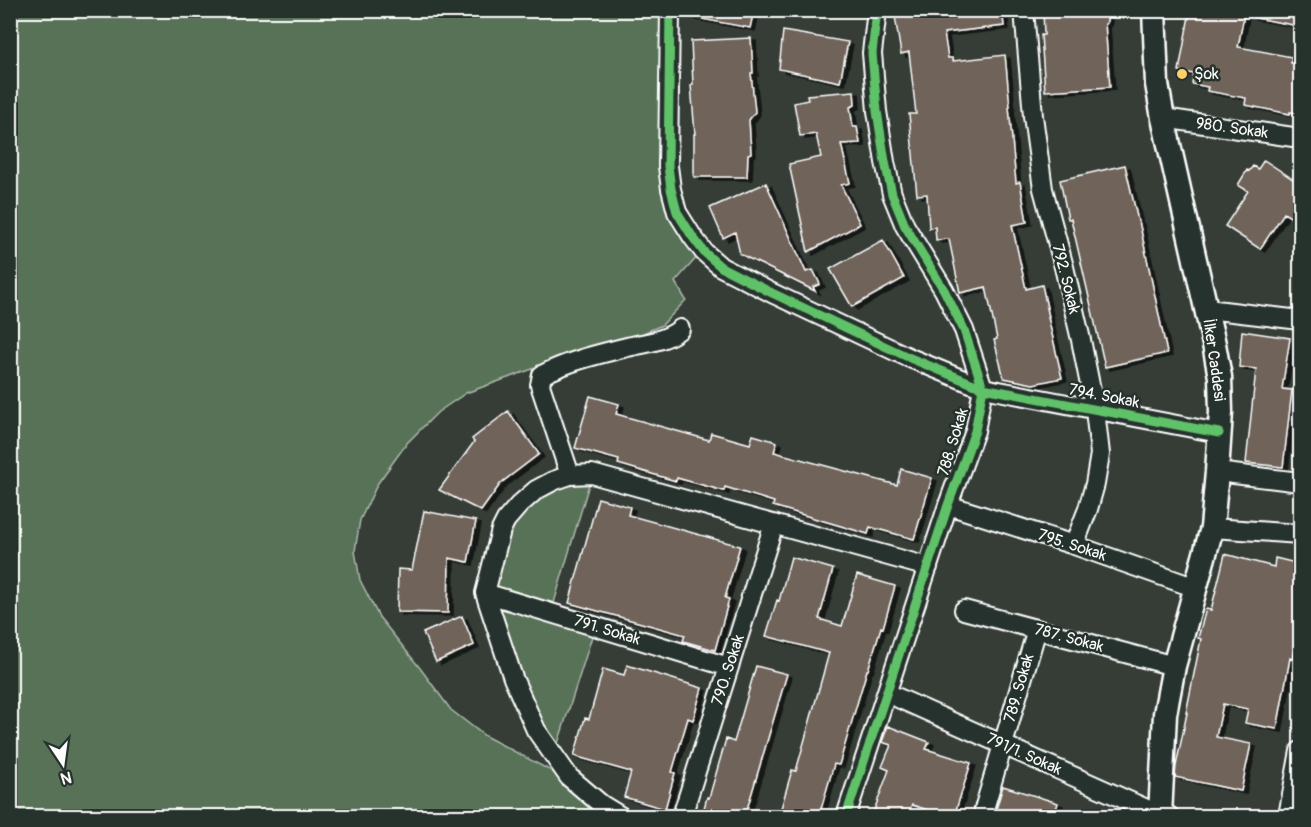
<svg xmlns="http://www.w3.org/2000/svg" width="1311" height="827" viewBox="0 0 1311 827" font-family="Pangolin,sans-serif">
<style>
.green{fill:#597258;stroke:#acb8ac;stroke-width:1.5}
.building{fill:#6f635a;stroke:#fff;stroke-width:1.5;filter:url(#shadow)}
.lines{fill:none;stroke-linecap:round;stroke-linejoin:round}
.minor-casing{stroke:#fff;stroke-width:22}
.major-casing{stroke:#fff;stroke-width:27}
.minor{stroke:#26332d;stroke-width:18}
.major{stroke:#26332d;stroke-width:22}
.cycleway-casing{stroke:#26332d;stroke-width:13}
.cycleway{stroke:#61c268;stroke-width:9}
.poi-dot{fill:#ffd166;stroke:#26332d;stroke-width:2}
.labels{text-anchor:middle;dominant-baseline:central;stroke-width:5;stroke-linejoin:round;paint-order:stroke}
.poi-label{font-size:16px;fill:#fff;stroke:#26332d;text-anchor:start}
.street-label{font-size:16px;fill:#fff;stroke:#26332d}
</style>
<defs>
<filter id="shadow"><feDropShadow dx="5" dy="3" stdDeviation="0" flood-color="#0009"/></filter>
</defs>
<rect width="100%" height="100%" fill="#353d36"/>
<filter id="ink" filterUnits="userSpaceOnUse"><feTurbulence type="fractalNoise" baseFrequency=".0167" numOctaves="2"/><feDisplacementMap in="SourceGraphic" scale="12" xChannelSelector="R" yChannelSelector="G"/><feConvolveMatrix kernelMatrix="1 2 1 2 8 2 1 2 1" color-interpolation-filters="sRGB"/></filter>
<g filter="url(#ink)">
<path class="green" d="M10 11H665L663 166 698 256 675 282 686 300 662 325 634 337 597 347 538 367 466 393 438 412 407 443 378 483 360 520 355 551 360 580 379 617 420 668 451 710 485 736 574 783 615 816H11Z
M592 474 551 613 595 627 554 756 485 593 519 505Z"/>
<path class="building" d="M692 10H754L750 28 691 17Z
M932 10H1002L1004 26 944 33 948 58H952L953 61 1005 55 1010 107H1009L1016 183 1020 182 1027 222 1012 225 1026 289 1042 285 1049 317H1048L1062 378 1033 384 1004 378 994 340 997 339 986 287 960 293 949 239 936 240 935 227 929 228 927 194 917 195 909 114H916L909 52 901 54 895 16Z
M1043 10H1107V23L1105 24 1110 87 1045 91 1041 35H1044Z
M1190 10H1245L1238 47 1292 57 1291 63 1300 64V114L1290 112V114L1245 105 1246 98 1207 91 1208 87 1192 84 1194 74 1179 71Z
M1250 10H1300L1299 26 1250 17Z
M783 31 848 42 840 82 779 69Z
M751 38 753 73H751L755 112 749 120 751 153 748 154 747 177H694V134H695L691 85H693L691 41Z
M854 91 855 105 850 107 853 127H857L860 143 841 144 850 183 841 185 860 224 808 252 789 164 821 157 816 134 800 136 794 103 808 100 807 95Z
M1264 160 1300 184V211L1295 220 1284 213 1260 249 1225 226 1248 191 1238 185 1247 170 1249 171 1253 166 1258 169Z
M1125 165 1138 221H1139L1167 353 1105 367 1071 219H1068L1060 180Z
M766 183 806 272 813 270 820 284 813 287 815 291 740 254 735 232 723 238 710 208Z
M883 240 904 278 852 307 830 269Z
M1242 331 1290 338 1282 389 1292 390 1283 467 1246 463 1256 369 1239 367Z
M590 396 619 404 616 414 709 440 711 433 750 444 753 435 777 442 774 452 897 485 901 469 932 478 914 539 870 527 868 534 773 506 774 502 725 487 724 491 677 478 676 481 618 464 619 460 575 448Z
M508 411 539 454 501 483 481 511 439 490 474 442 472 439Z
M598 498 630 507 628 515 740 546 725 598 729 599 715 650 683 641 685 635 569 603Z
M424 511 476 521 468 562 449 558 448 613 397 612 398 569 412 570Z
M1225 554 1274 567 1275 558 1300 564V625L1293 659 1290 658 1277 729 1245 723 1248 709 1223 704 1216 737 1251 744 1241 791 1175 777 1176 766 1187 713H1186L1201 639 1198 638 1206 609 1211 610Z
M791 557 833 569 819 619 842 626 857 575 895 586 883 628 881 627 868 670H867L839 765 834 764 819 816H797L780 812 792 770 796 771 829 653 766 636 777 600 779 601Z
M462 616 474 645 436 662 423 633Z
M627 665 702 688 693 720 688 718 672 772 675 773 665 809 624 797 631 772 574 756 585 718 589 719 603 669 624 675Z
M756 666 787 674 745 816H702L707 797 709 798 726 739 734 742Z
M888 726 929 742 926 749 971 763 954 816H947L912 805 907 816H872L889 770 882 767 891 745 882 742Z
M1003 786 1058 803 1054 816H994Z"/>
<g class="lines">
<defs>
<path id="minor" d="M670 10 668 166 671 189 677 212 692 236 704 252 721 267 772 293 910 358 983 388 1219 433
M1024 10 1033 116 1043 189 1064 267 1081 340 1095 410 1100 454 1095 484 1088 509 1074 545
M1163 118 1300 138
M1207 309 1300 320
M1217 472 1300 482
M570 475 540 385 542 375C568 361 599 354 627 347 645 343 666 341 680 329
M948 505 1074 545 1196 588
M1212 528 1300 534
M485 593 729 667
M964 610 1174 666
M887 693 1160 815 1169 816
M620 816 602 805 569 777 536 730 513 678 485 593 501 530 506 520 519 505 536 490 553 481 570 475 592 474 928 567
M682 816 774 524
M846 816 948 505 975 431 983 388 964 330 944 290 905 226 892 194 885 162 877 111 872 53 877 10
M982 816 1037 629
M1288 816 1300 751"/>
<path id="major" d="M1154 10 1157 84 1163 118 1214 344 1220 377 1221 412 1217 472 1212 528 1174 666 1165 714 1160 816"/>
</defs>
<use href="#minor" class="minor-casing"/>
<use href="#major" class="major-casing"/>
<use href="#minor" class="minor"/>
<use href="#major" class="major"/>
<defs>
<path id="cycleway" d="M670 10 668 166 671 189 677 212 692 236 704 252 721 267 772 293 910 358 983 388 1219 433
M846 816 948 505 975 431 983 388 964 330 944 290 905 226 892 194 885 162 877 111 872 53 877 10"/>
</defs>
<use href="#cycleway" class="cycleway-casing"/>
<use href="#cycleway" class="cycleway"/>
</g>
</g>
<circle class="poi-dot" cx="1182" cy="74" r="6"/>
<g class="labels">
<g class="poi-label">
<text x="1194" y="74">Şok</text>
</g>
<g class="street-label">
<text transform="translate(1232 128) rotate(8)">980. Sokak</text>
<text transform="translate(1066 279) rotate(76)">792. Sokak</text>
<text transform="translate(1214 360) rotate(82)">İlker Caddesi</text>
<text transform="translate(1104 396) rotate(11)">794. Sokak</text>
<text transform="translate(953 442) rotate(-73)">788. Sokak</text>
<text transform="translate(1072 545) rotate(18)">795. Sokak</text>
<text transform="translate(607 630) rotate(17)">791. Sokak</text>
<text transform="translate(1069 638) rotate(15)">787. Sokak</text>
<text transform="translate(728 670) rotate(-72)">790. Sokak</text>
<text transform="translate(1019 688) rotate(-74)">789. Sokak</text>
<text transform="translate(1024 754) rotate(24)">791/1. Sokak</text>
</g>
</g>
<rect width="1311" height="827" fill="none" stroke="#26332d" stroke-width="36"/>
<rect x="18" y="18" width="1275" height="791" fill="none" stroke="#fff" stroke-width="2" filter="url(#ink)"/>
<g transform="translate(63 764) rotate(167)" stroke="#26332d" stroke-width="4.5" paint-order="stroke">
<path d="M0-4.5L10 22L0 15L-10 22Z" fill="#ffffff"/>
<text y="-9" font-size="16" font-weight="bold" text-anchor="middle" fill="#ffffff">N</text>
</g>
</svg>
